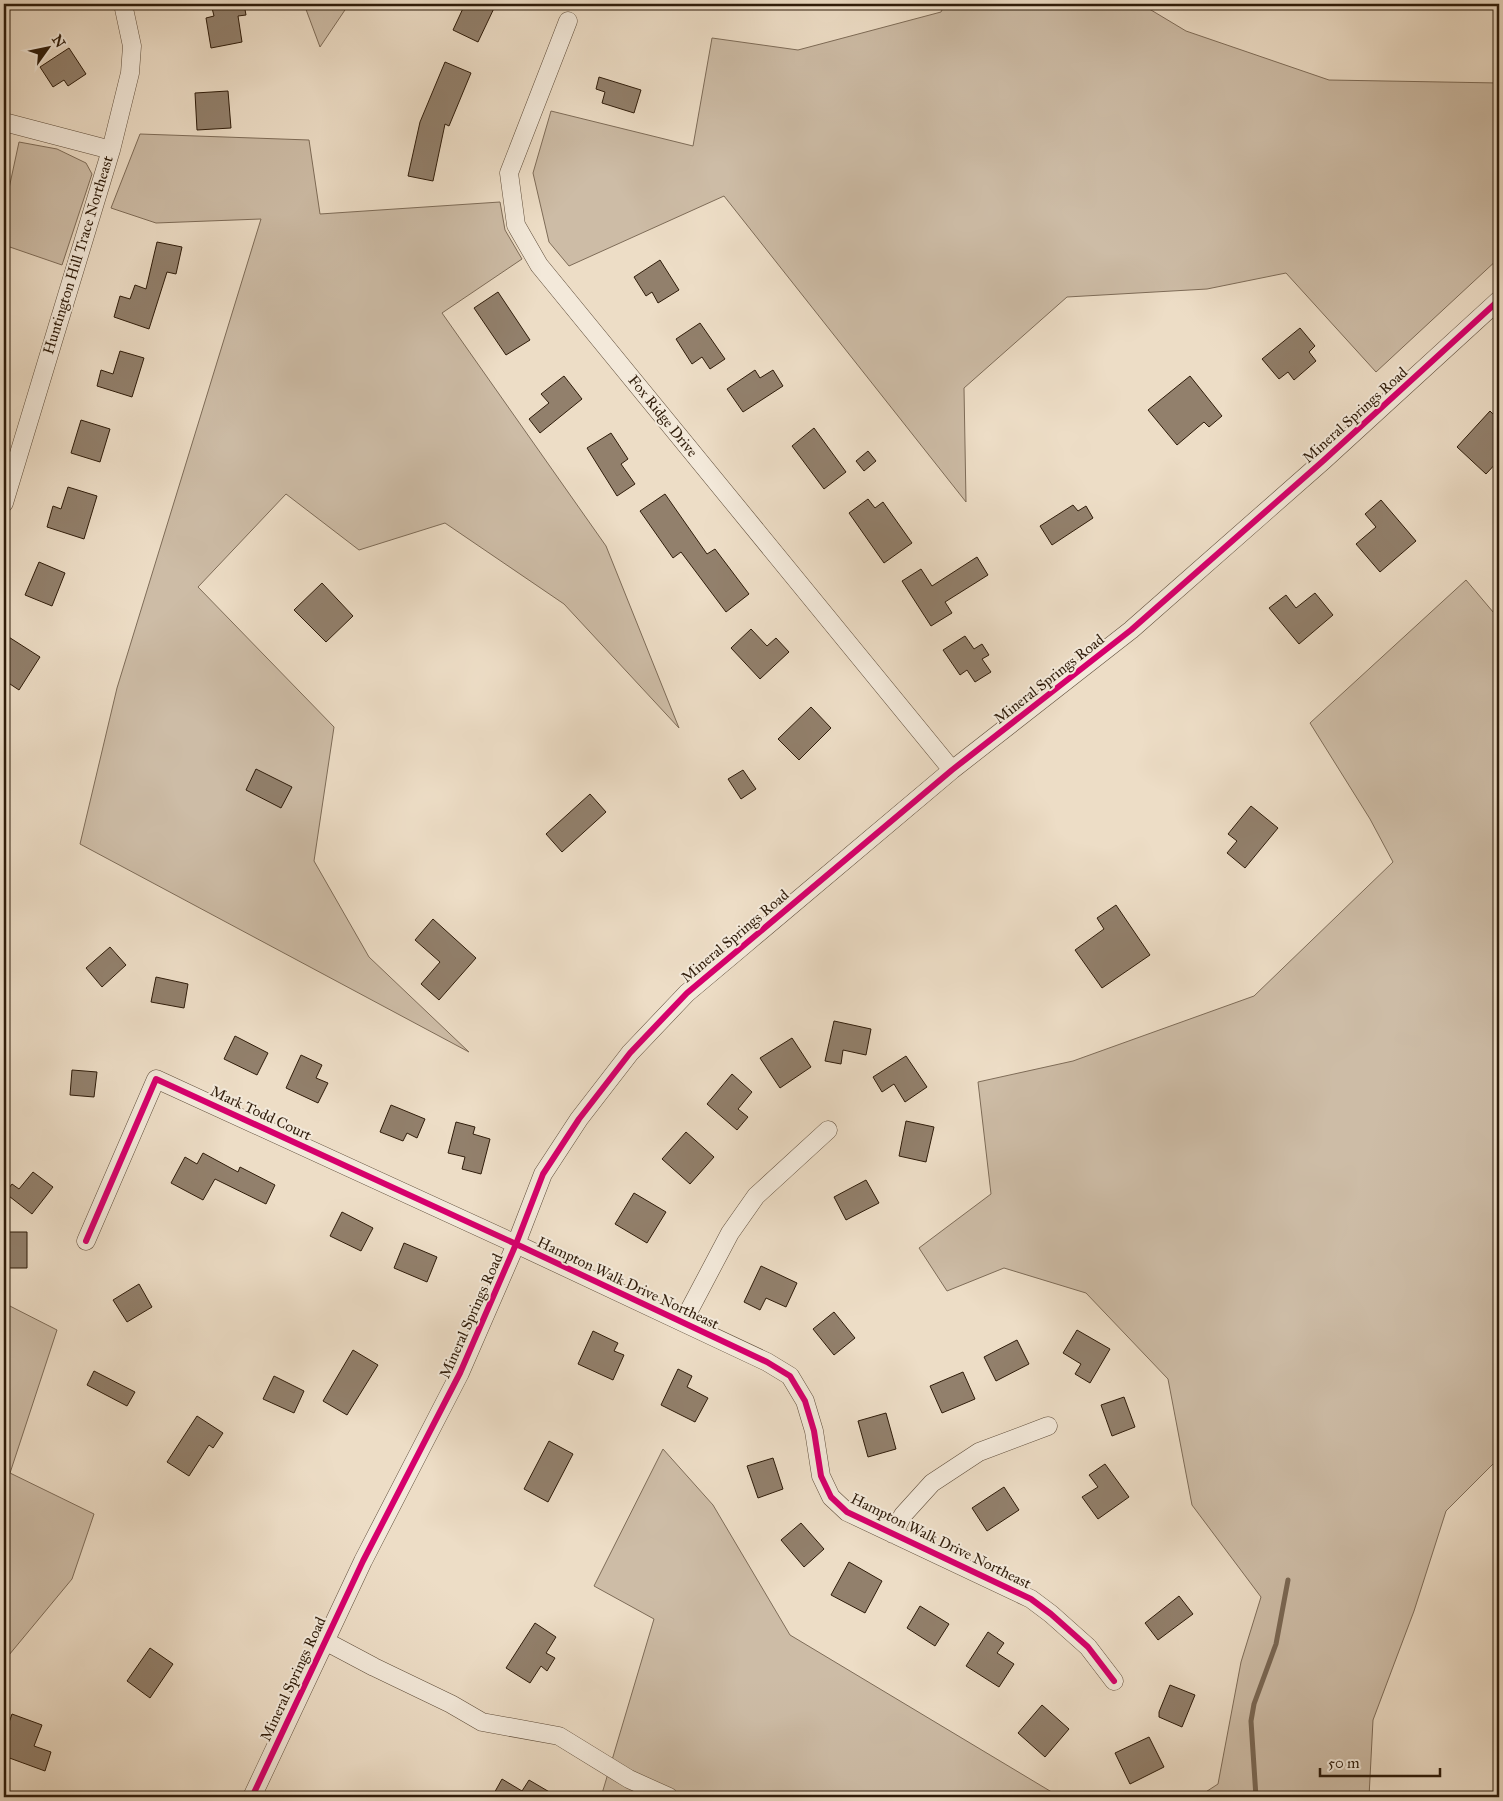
<svg xmlns="http://www.w3.org/2000/svg" width="1503" height="1801" font-family="'IM FELL Great Primer',serif">
  <style>
    .green { fill: #cdbca6; stroke: #7e6c58 }
    .lines { fill: none; stroke-linecap: round; stroke-linejoin: round }
    .stream { stroke: #7a6854; stroke-width: 5 }
    .building { fill: #92806c; stroke: #2f1c0a }
    .minor-casing { stroke: #5e4c39; stroke-width: 19 }
    .minor { stroke: #f3e9da; stroke-width: 18 }
    .cycleway-casing { stroke: #f3e9da; stroke-width: 9 }
    .cycleway { stroke: #d6006c; stroke-width: 6 }
    .labels { text-anchor: middle; stroke-width: 4; stroke-linejoin: round; paint-order: stroke }
    .street-label { font-size: 15px; fill: #2f1c0a; stroke: #f3e9da }
  </style>
  <rect width="100%" height="100%" fill="#edddc6"/>
  <filter id="stains"><feTurbulence type="fractalNoise" baseFrequency=".004" numOctaves="4"/><feColorMatrix values="0 0 0 0 .2 0 0 0 0 .09 0 0 0 0 .02 0 0 0 .5 -.17"/></filter>
  <radialGradient id="worn" r=".72"><stop offset=".6" stop-color="#630" stop-opacity="0"/><stop offset="1" stop-color="#630" stop-opacity=".3"/></radialGradient>
  <path class="green" d="M304,4h45l-29,43z
    M945,4h196l45,27 143,49 170,3v175l-123,114 -90,-99 -79,16 -140,8 -103,91 2,114 -242,-306 -155,70 -20,-24 -16,-69 18,-62 142,35 19,-108 86,12 143,-38z
    M140,134l169,6 11,74 180,-12 5,28 17,29 -80,54 164,233 73,182 -115,-124 -119,-81 -86,27 -73,-56 -88,93 136,140 -20,134 55,96 100,95 -389,-208 37,-156 144,-469 -105,4 -45,-15z
    M19,142l38,7 29,14 6,11 -30,91 -58,-20v-37l1,-1z
    M1466,580l33,39v839l-53,53 -32,100 -41,109 -4,77h-171l20,-13 23,-122 20,-65 -69,-92 -24,-126 -82,-86 -82,-25 -57,23 -28,-43 72,-54 -13,-112 95,-21 181,-65 139,-134 -23,-43 -60,-96z
    M4,1303l53,27 -47,143 84,41 -22,65 -68,82z
    M663,1449l50,56 77,130 270,162h-459l53,-178 -60,-33z"/>
  <g class="lines">
    <path class="stream" d="M1256,1797l-5,-76 3,-17 22,-60 12,-64"/>
  </g>
  <path class="building" d="M211,4h33l2,11 -8,1 4,26 -31,6 -5,-30 8,-2z
    M465,4h31l-18,38 -25,-12z
    M69,48l17,26 -18,12 -4,-6 -11,7 -13,-20z
    M445,62l26,11 -22,53 -4,-2 -12,57 -25,-5 12,-54z
    M599,77l42,13 -7,23 -32,-10 3,-11 -9,-3z
    M228,91l3,37 -34,2 -2,-37z
    M157,242l25,5 -6,27 -9,-2 -18,57 -35,-12 6,-21 10,3 5,-14 11,4z
    M660,260l19,30 -21,13 -6,-11 -6,4 -12,-19z
    M498,292l32,48 -24,15 -32,-47z
    M700,323l25,36 -15,10 -8,-12 -10,7 -16,-25z
    M1300,328l15,18 -6,6 7,9 -22,19 -6,-8 -9,7 -17,-20z
    M120,351l24,7 -12,39 -35,-11 4,-16 12,4z
    M755,370l5,8 13,-8 10,16 -40,26 -16,-23z
    M564,376l18,23 -42,34 -11,-14 20,-16 -8,-9z
    M1190,376l32,40 -13,11 -5,-5 -27,23 -29,-35z
    M1490,411l9,9v40l-13,14 -29,-27z
    M81,420l29,9 -10,33 -29,-9z
    M814,428l32,44 -22,17 -32,-43z
    M611,433l17,26 -7,5 14,20 -18,12 -30,-48z
    M868,451l8,10 -12,10 -8,-10z
    M68,487l29,9 -13,43 -37,-12 6,-21 8,3z
    M665,494l42,60 8,-5 34,45 -23,18 -45,-60 -8,6 -33,-47z
    M868,499l7,9 8,-6 29,41 -28,20 -35,-50z
    M1381,500l35,41 -36,31 -24,-28 20,-17 -11,-13z
    M1073,505l5,6 8,-5 7,12 -41,27 -12,-19z
    M977,557l11,18 -43,27 7,11 -21,13 -29,-45 19,-12 11,17z
    M39,562l26,11 -13,33 -27,-11z
    M322,583l31,33 -27,26 -32,-32z
    M1315,593l18,22 -34,29 -30,-36 17,-13 10,13z
    M751,629l16,17 9,-8 13,14 -29,27 -29,-31z
    M4,634l36,23 -21,33 -15,-10z
    M965,636l9,13 8,-5 7,11 -7,4 9,13 -16,10 -8,-12 -7,5 -17,-25z
    M811,707l20,21 -32,32 -21,-21z
    M256,769l36,18 -11,21 -35,-18z
    M743,770l13,19 -15,10 -13,-20z
    M590,794l16,18 -44,40 -16,-18z
    M1251,806l27,22 -33,40 -18,-15 10,-12 -9,-7z
    M1116,905l34,50 -48,33 -27,-38 29,-21 -7,-11z
    M433,919l43,39 -37,42 -18,-16 19,-22 -25,-22z
    M110,947l16,18 -24,22 -16,-19z
    M156,977l32,7 -4,24 -33,-6z
    M834,1021l37,8 -5,26 -23,-5 -2,14 -16,-3z
    M235,1036l33,17 -11,22 -33,-16z
    M792,1038l19,29 -31,21 -20,-30z
    M301,1055l21,10 -6,13 12,5 -10,20 -32,-15z
    M906,1056l21,31 -22,15 -11,-18 -12,8 -9,-15z
    M72,1070l25,2 -3,25 -24,-2z
    M732,1074l20,18 -14,17 10,8 -11,13 -30,-26z
    M391,1105l34,14 -8,19 -10,-5 -4,8 -23,-9z
    M906,1121l28,6 -8,35 -27,-6z
    M456,1122l19,5 -2,7 17,5 -9,35 -19,-5 3,-12 -17,-4z
    M686,1132l28,25 -24,27 -28,-25z
    M203,1153l35,19 2,-5 35,18 -9,19 -51,-25 -12,21 -32,-17 14,-26 12,7z
    M33,1172l20,15 -21,27 -27,-21 7,-9 7,5z
    M866,1180l13,23 -33,17 -12,-23z
    M634,1193l32,19 -19,31 -32,-19z
    M342,1212l31,16 -12,23 -31,-15z
    M4,1232h23v36h-23z
    M404,1243l33,14 -10,25 -33,-14z
    M761,1266l36,17 -11,24 -20,-9 -6,12 -16,-8z
    M139,1284l13,23 -25,15 -14,-22z
    M834,1312l21,26 -21,17 -21,-26z
    M1077,1330l33,19 -20,34 -15,-9 6,-10 -18,-11z
    M593,1331l25,12 -4,8 10,4 -11,25 -35,-16z
    M1017,1340l12,24 -33,17 -12,-24z
    M353,1350l25,15 -31,50 -24,-14z
    M678,1369l14,7 -5,11 21,11 -13,24 -34,-17z
    M94,1371l41,21 -8,14 -40,-21z
    M963,1372l12,27 -33,14 -12,-27z
    M274,1376l30,15 -10,22 -31,-14z
    M1124,1397l11,30 -23,9 -11,-31z
    M886,1413l10,36 -28,8 -10,-36z
    M197,1416l26,17 -10,15 -4,-3 -20,31 -22,-14z
    M549,1441l24,13 -25,48 -24,-13z
    M773,1458l10,31 -25,9 -11,-32z
    M1105,1464l24,33 -31,22 -16,-22 16,-10 -9,-12z
    M1004,1487l15,23 -32,21 -15,-23z
    M801,1523l23,26 -20,18 -23,-27z
    M849,1562l33,19 -17,32 -34,-18z
    M1179,1596l14,18 -35,26 -13,-17z
    M920,1606l29,18 -14,22 -28,-18z
    M535,1623l21,14 -10,16 9,5 -8,13 -6,-5 -11,17 -24,-15z
    M988,1632l16,11 -7,10 17,11 -15,23 -33,-21z
    M150,1648l23,16 -23,34 -23,-17z
    M1170,1685l25,10 -13,32 -23,-10v-5z
    M1042,1705l27,24 -24,28 -27,-24z
    M12,1714l30,11 -8,21 17,6 -6,19 -41,-15v-19z
    M1149,1737l15,30 -34,17 -15,-31z
    M502,1779l20,12 7,-11 29,17h-66z"/>
  <g class="lines">
    <defs>
      <path id="minor" d="M568,21l-59,152 7,52 23,40 413,505
        M4,122l107,28
        M4,503l107,-353 19,-77 2,-27 -9,-42
        M86,1241l70,-162 360,165 251,118 23,14 15,25 9,30 7,45 10,21 16,15 184,87 20,15 37,33 26,34
        M683,1322l47,-89 26,-37 72,-66
        M893,1534l10,-19 29,-32 47,-31 69,-26
        M325,1641l49,26 77,37 31,18 77,14 70,43 40,18
        M252,1797l111,-236 97,-188 56,-129 27,-70 36,-55 51,-66 57,-60 56,-47 209,-176 179,-140 192,-169 176,-161"/>
    </defs>
    <use href="#minor" class="minor-casing"/>
    <use href="#minor" class="minor"/>
    <defs>
      <path id="cycleway" d="M86,1241l70,-162 360,165 251,118 23,14 15,25 9,30 7,45 10,21 16,15 184,87 20,15 37,33 26,34
        M252,1797l111,-236 97,-188 56,-129 27,-70 36,-55 51,-66 57,-60 56,-47 209,-176 179,-140 192,-169 176,-161"/>
    </defs>
    <use href="#cycleway" class="cycleway-casing"/>
    <use href="#cycleway" class="cycleway"/>
  </g>
  <g class="labels">
    <g class="street-label">
      <text transform="translate(78 255) rotate(-73)" y="5">Huntington Hill Trace Northeast</text>
      <text transform="translate(1355 415) rotate(-42)" y="5">Mineral Springs Road</text>
      <text transform="translate(663 416) rotate(51)" y="5">Fox Ridge Drive</text>
      <text transform="translate(1049 679) rotate(-38)" y="5">Mineral Springs Road</text>
      <text transform="translate(735 936) rotate(-40)" y="5">Mineral Springs Road</text>
      <text transform="translate(261 1113) rotate(25)" y="5">Mark Todd Court</text>
      <text transform="translate(628 1283) rotate(25)" y="5">Hampton Walk Drive Northeast</text>
      <text transform="translate(471 1316) rotate(-66)" y="5">Mineral Springs Road</text>
      <text transform="translate(941 1541) rotate(26)" y="5">Hampton Walk Drive Northeast</text>
      <text transform="translate(293 1679) rotate(-65)" y="5">Mineral Springs Road</text>
    </g>
  </g>
  <rect width="1503" height="1801" fill="none" stroke="#edddc6" stroke-width="20"/>
  <rect x="5" y="5" width="1493" height="1791" fill="none" stroke="#2f1c0a" stroke-width="2.5"/>
  <rect x="10" y="10" width="1483" height="1781" fill="none" stroke="#2f1c0a"/>
  <g transform="translate(48 48) rotate(57)" stroke="#f3e9da" stroke-width="4" paint-order="stroke">
  <path d="M0-4L9 19L0 12L-9 19Z" fill="#2f1c0a"/>
  <text y="-8" font-size="14" font-weight="bold" text-anchor="middle" fill="#2f1c0a">N</text>
  </g>
  <path d="M1320 1768v8h120v-8" fill="none" stroke="#2f1c0a" stroke-width="2.5"/>
  <text x="1328" y="1768" font-size="15" fill="#2f1c0a" stroke="#f3e9da" stroke-width="4" paint-order="stroke">50 m</text>
  <rect width="100%" height="100%" filter="url(#stains)"/>
  <rect width="100%" height="100%" fill="url(#worn)"/>
</svg>
